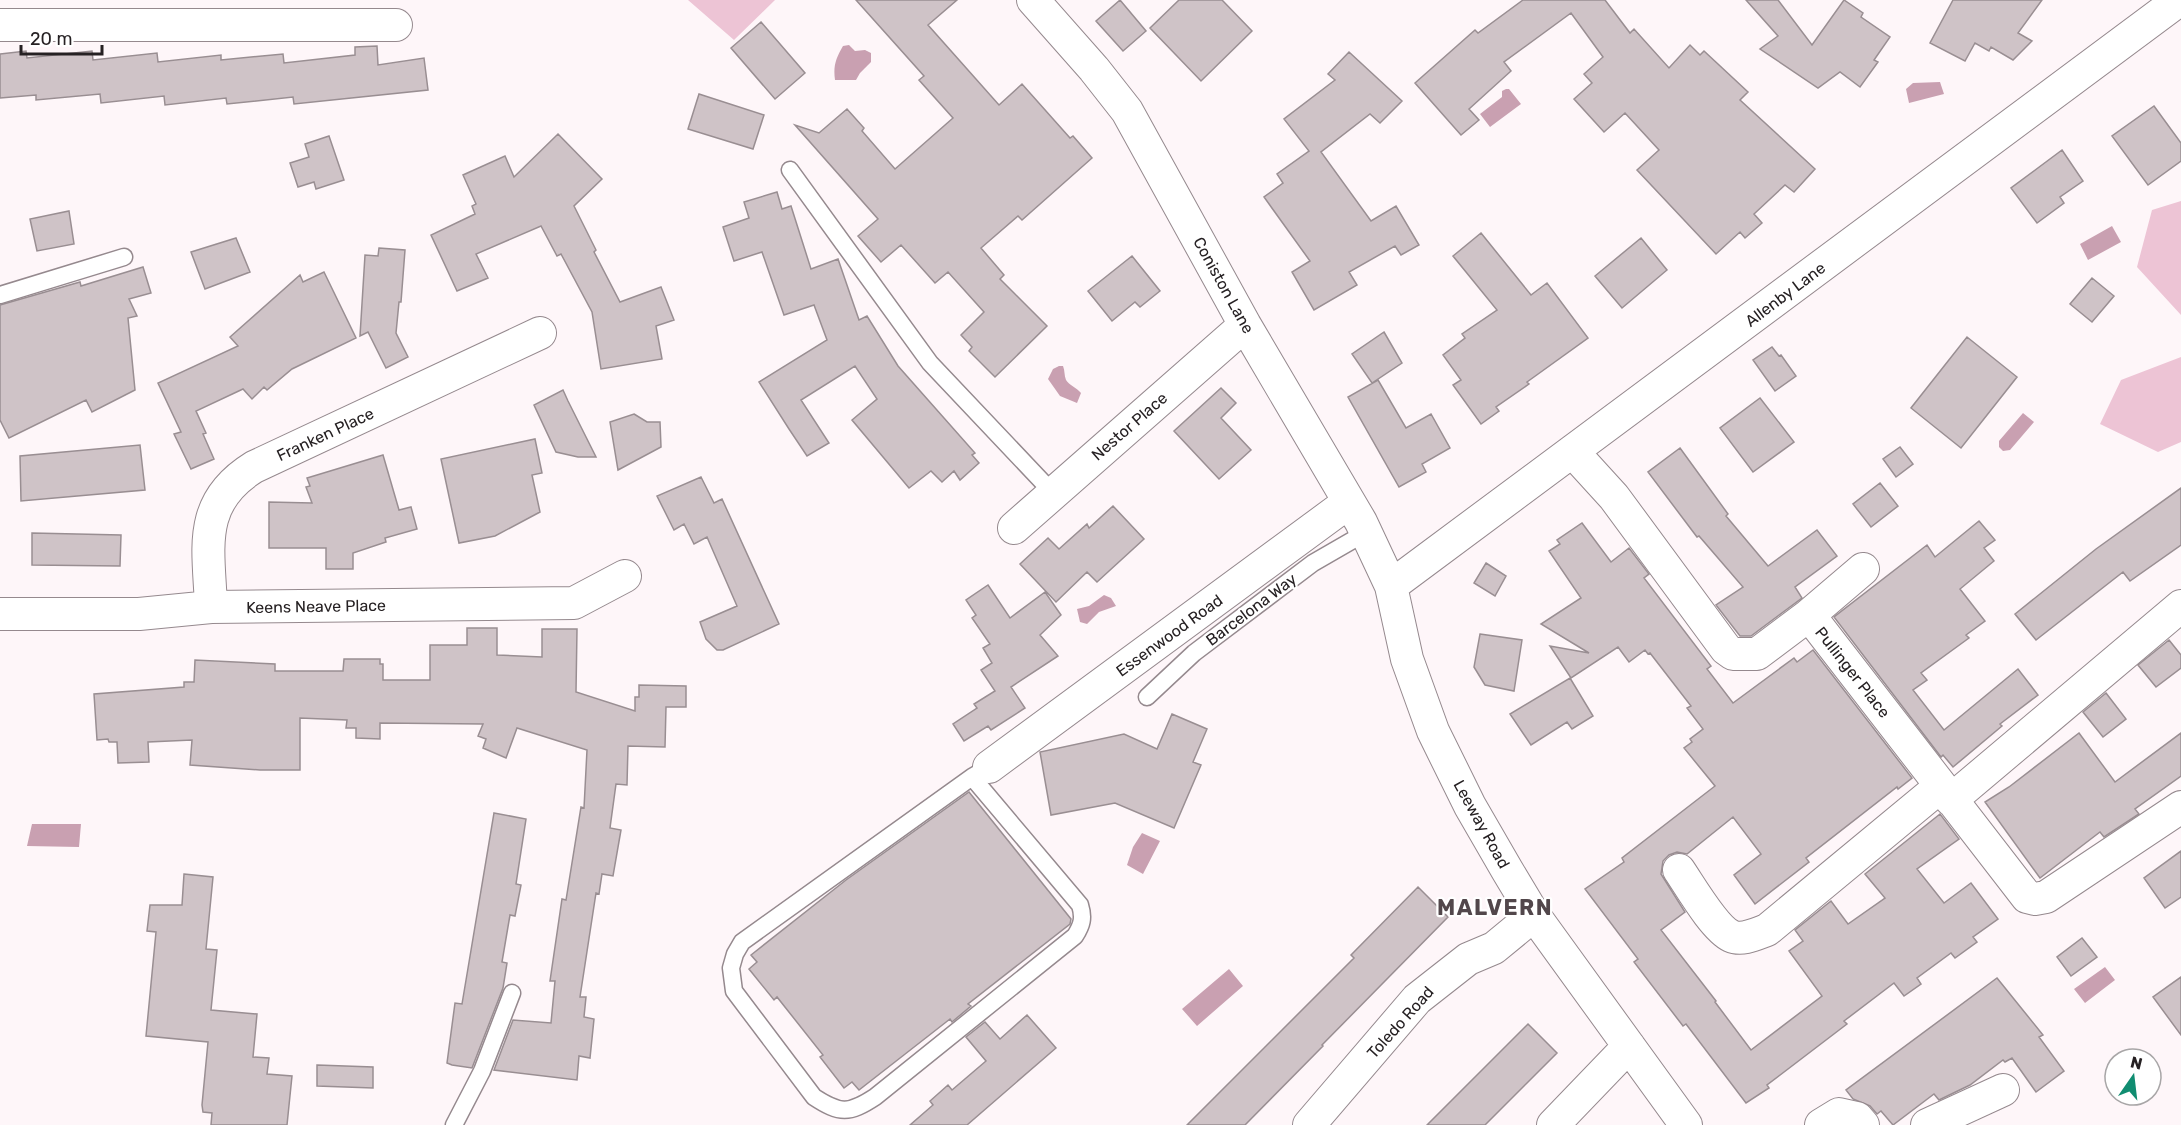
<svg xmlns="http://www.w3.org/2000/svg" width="2181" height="1125" font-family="Rubik,sans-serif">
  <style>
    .green { fill: #edc4d5 }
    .water { fill: #c9a0b1 }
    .building { fill: #cfc3c7; stroke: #998e92; stroke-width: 1.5 }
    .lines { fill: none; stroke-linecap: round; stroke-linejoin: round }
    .lane-casing { stroke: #95898e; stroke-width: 19 }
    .street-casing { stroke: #95898e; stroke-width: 34 }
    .lane { stroke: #fff; stroke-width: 16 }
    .street { stroke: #fff; stroke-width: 32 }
    .labels { text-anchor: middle; stroke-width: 4.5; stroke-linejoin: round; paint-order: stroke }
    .street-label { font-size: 16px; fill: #262123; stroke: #fff }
    .district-label { font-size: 22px; font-weight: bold; letter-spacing: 1.5px; fill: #52474b; stroke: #fff }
  </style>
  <rect width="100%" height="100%" fill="#fef6f9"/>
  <path class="green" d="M688,0h87l-41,40z
    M2181,201v114l-44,-48 15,-57z
    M2181,357v85l-23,10 -58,-28 21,-44z"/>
  <path class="water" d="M849,45l6,6 10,-1 6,3v9l-11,11 -4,7h-21c-2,-14 1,-22 8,-34z
    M1940,82l4,12 -35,9 -3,-14 7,-6z
    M1506,89h3l12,15 -31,23 -10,-13 22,-17v-6z
    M2112,226l9,16 -33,18 -8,-16z
    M1059,366h4c2,5 1,9 3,14 3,5 11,8 15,13l-4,10 -17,-7 -12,-17 5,-10z
    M2023,413l11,9 -24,28 -7,1 -4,-4v-6z
    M1104,595l7,3 5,8 -17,6 -12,12 -7,-2 -3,-13 12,-3z
    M32,824h49l-2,23 -52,-1z
    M1142,833l18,8 -17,33 -16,-9 6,-18z
    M2105,967l10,13 -30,23 -11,-14z
    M1229,969l14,17 -46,40 -15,-17z"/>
  <path class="building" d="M856,0h101l-29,25 71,80 23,-21 48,54 3,-2 19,22 -70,62 -4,-4 -37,32 23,27 -4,4 47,47 -52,51 -26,-26 3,-4 -11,-12 23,-23 -36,-40 -13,11 -34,-38 -20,17 -23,-26 20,-17 -83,-94 24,8 28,-24 17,19 -2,3 33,38 58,-51 -34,-38 5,-4z
    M1120,0l26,31 -23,20 -27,-30z
    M1179,0h43l30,31 -51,50 -51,-53z
    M1523,0h82l25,33 4,-4 35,39 21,-23 10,10 4,-4 44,41 -8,8 75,69 -21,23 -9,-7 -31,29 8,9 -17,15 -5,-6 -24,22 -79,-84 22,-20 -34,-37 -21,19 -30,-33 18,-16 -8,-9 19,-17 -32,-44 -67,49 7,9 -42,38 10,11 -18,15 -46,-52 60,-53 3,3z
    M1746,0h32l34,45 32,-45 19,13 -2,4 29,20 -16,23 4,2 -18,25 -20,-15 -22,16 -58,-39 18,-13z
    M1953,0h89l-24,33 14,8 -19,19 -22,-13 -2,4 -14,-8 -10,18 -35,-18z
    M761,22l44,51 -30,26 -44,-51z
    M377,46l1,19 46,-7 4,32 -134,14 -1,-7 -66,7 -1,-6 -61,7 -1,-9 -63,7 -1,-9 -64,6v-5l-36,3v-44l26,-3 1,7 65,-7 1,9 64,-7 1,9 63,-7v5l62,-6 1,9 71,-8v-8z
    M1349,52l53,49 -22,22 -10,-9 -49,38 50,69 25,-15 23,39 -18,10 -6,-9 -46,26 8,13 -43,25 -22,-38 18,-11 -46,-64 19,-14 -6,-9 32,-23 -25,-32 51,-39 -7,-6z
    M699,94l65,21 -11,34 -65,-20z
    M2154,106l27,37v18l-33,24 -36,-49z
    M558,134l44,45 -28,27 22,44 -2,2 26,50 41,-15 13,33 -18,6 6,33 -61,10 -9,-57 -31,-58 -4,2 -16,-30 -65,28 12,24 -31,13 -26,-56 44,-21 -3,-8 4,-2 -13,-29 42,-19 9,21z
    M329,136l15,44 -28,9 -2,-7 -16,5 -8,-24 19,-6 -4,-13z
    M2062,150l21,31 -23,16 4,6 -27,20 -26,-35z
    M777,192l5,17 9,-3 20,63 27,-10 21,61 8,-4 31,50 77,87 -3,2 7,8 -19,17 -6,-9 -12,11 -11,-11 -22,17 -57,-68 25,-21 -22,-33 -54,34 28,43 -22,13 -18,-27 -30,-47 68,-42 -13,-35 -30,10 -22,-63 -28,9 -11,-34 26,-9 -5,-16z
    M69,211l5,33 -37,7 -7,-32z
    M1481,233l50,62 16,-12 41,55 -61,44 2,2 -33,23 3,4 -18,13 -28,-39 8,-5 -18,-25 22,-17 -3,-4 35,-24 -44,-54z
    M236,238l14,34 -45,17 -14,-37z
    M1641,238l26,32 -45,38 -27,-32z
    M379,248l26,2 -4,52h-2l-3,31 12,24 -22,11 -18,-36 -8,4 5,-81 13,1z
    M1132,256l28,35 -20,16 -5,-5 -23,19 -24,-30z
    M143,267l8,26 -22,6 8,17 -9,2 7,72 -43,22 -6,-12 -77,38 -9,-18v-115l80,-23 1,4z
    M324,272l32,66 -64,31 -25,21 -3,-3 -12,12 -9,-10 -47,22 10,22 -3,1 11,25 -23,10 -17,-35 7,-2 -23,-49 80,-37 -8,-9 70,-62 3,7z
    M2092,278l22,18 -22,26 -22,-18z
    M1384,332l18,31 -30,20 -20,-29z
    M1967,337l50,40 -56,71 -50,-40z
    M1772,347l7,9 2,-1 15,21 -21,15 -22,-31z
    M1378,380l28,48 25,-14 19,34 -28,16 4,8 -27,15 -51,-90z
    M1221,388l15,15 -15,15 30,32 -32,29 -45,-48z
    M563,390l5,11 28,56h-18l-22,-5 -22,-47z
    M1760,398l34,44 -41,30 -33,-44z
    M634,414l13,8h13l1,25 -43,23 -8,-48z
    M535,439l7,34 -10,2 8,37 -45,24 -36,7 -18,-84z
    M140,445l5,45 -124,11 -1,-45z
    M1900,447l13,17 -17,13 -13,-18z
    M1680,448l48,66 -2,2 42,50 49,-36 20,26 -42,31 7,11 -51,38h-11l-24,-31 27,-18 -44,-51 -2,1 -49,-65z
    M383,455l16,55 12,-3 6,22 -32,9 1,4 -33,11v16h-27v-21h-57v-46l43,1 -6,-16 4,-1 -3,-8z
    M701,477l13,26 8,-4 57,125 -56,26h-6l-11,-11 -6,-17 37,-16 -30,-69 -13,7 -10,-20 -10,6 -17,-34z
    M1880,483l18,23 -27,21 -18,-23z
    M2181,488v57l-51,36 -7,-9 -87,68 -21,-26 81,-65z
    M1113,506l31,33 -47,43 -10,-10 -31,30 -36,-38 28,-26 11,11 28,-25 2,4z
    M1979,521l16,19 -11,8 10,13 -34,28 25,32 -19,14 3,3 -48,35 6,7 -14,10 31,40 74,-61 20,26 -38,29 2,2 -49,41 -10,-12 -2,2 -107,-140 93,-72 8,12z
    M1582,523l29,39 18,-14 20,26 -5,4 67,88 -4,3 26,34 61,-45 3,4 16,-12 99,128 -14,11 -1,-2 -91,71 3,4 -54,42 -21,-29 27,-21 -28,-37 -46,37 -10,-2 -8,3 -6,6 -2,13 24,38 -24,18 55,71 -1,1 36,48 71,-54 -33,-45 14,-10 -8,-11 36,-29 17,23 37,-26 -20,-24 75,-60 19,25 -42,30 27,34 27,-20 27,36 -25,18 4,5 -22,16 -4,-5 -34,25 4,6 -17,12 -10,-13 -50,38 3,3 -80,61 2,3 -23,15 -60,-79 -3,2 -49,-64 4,-3 -53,-70 39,-27 -2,-4 93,-72 -31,-38 8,-6 -2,-3 13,-10 -16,-21 4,-2 -41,-53 -2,1 -3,-4 -16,12 -11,-15 -47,31 -21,-32 39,7 -48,-29 40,-26 -32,-47 11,-7 -3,-4z
    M32,533l89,2 -1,31 -88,-1z
    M1486,563l20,13 -11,20 -21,-13z
    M988,585l22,33 35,-26 16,23 -21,20 18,21 -47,31 14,21 -34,22 -3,-4 -24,15 -11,-17 24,-16 -3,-4 21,-13 -14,-21 11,-7 -9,-15 7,-4 -18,-26 4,-3 -10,-15z
    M467,628h30v27l45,2v-28h35l-1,63 59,19v-14h4v-12l47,1v21h-20l-1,40 -37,-1 -1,39 -11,-1 -6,44 11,2 -8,46 -11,-2 -3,20 -3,-1 -16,104h6l-2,20 10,2 -4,39 -11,-2 -2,24 -83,-10 19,-50 38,3 4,-42h-5l12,-82 4,1 15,-93 3,1 3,-58 -70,-22 -11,30 -23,-10 3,-9 -8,-3 5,-12 -103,-1v16l-24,-1v-10h-10l1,-8 -47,-2v52h-40l-70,-5 2,-25 -44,2 1,20 -31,1 -1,-21h-8l-1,-3 -11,1 -3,-46 90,-7v-5h10l1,-22 80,4v7h68l1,-12h36v5h3v16h47v-35h37z
    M1480,634l42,6 -8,51 -29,-6 -11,-18z
    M2169,640l12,15v13l-25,19 -18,-22z
    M1570,678l23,38 -21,13 -5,-7 -36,23 -21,-31z
    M2106,693l20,26 -23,18 -20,-25z
    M1172,714l35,15 -14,33 8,3 -27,63 -59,-25 -64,12 -11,-63 84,-18 33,15z
    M2079,733l36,49 66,-49v43l-46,33 4,5 -35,23 -4,-5 -60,46 -55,-76 24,-15z
    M969,792l102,127 -1,5 -102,80 3,2 -19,16 -2,-3 -91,71 -7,-8 -8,6 -24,-31 3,-2 -46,-58 -3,3 -25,-31 8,-7 -6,-7 95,-75z
    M494,813l32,6 -10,65 5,1 -6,31 -5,-1 -8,47 5,1 -4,25 -31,80 -20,-3 -5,-2 8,-60 7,1z
    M2181,851v46l-16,11 -21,-30z
    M184,874l29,3 -7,72 11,1 -6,60 46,4 -4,43 16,1 -2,16 25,2 -5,49h-76l1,-12 -9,-1 -1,-7 6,-63 -62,-6 10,-104 -9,-1 3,-26h32z
    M1418,887l30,30 -126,128 1,1 -78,79h-58l167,-167 -3,-3z
    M2082,938l15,19 -26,19 -14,-19z
    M2181,977v58l-28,-38z
    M1997,978l46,57 -4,2 25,34 -28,21 -24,-34 -7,4 -2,-2 -33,25 -31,15 -5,-6 -41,31 -12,-14 -4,3 -7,-8 -17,-7 -7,-9z
    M1027,1015l29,33 -89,77h-57l23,-20 -3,-4 18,-16 4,5 34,-29 -20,-24 19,-15 15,17z
    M1528,1024l29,29 -72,72h-58z
    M317,1065l56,2v21l-56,-2z"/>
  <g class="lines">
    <defs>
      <path id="lane" d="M790,170l140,193 123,130
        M0,295l124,-38
        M1147,697l47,-44 119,-90 52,-30
        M972,777l108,128c4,13 2,20 -5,31l-200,161c-26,17 -35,17 -61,0l-80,-106 -3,-23 4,-14 7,-12 230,-165 17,-10
        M454,1125l28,-54 30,-78"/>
      <path id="street" d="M1033,0l61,69 33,42 118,214 116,197 30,64 16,73 26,72 37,75 37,64 27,45 152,210
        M0,25h396
        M1573,452l41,45 112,152 7,5h24l52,-39 218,282 8,2 11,-2 135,-90
        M1014,528l231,-203
        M1391,586l788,-586
        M211,607c-2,-58 -15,-104 43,-140l286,-134
        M0,614h139l72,-7 363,-4 51,-27
        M1809,615l54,-46
        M989,767l360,-265
        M1951,800l230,-194
        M1679,870c11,16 35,58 52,66 11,5 25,-2 36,-6l174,-144
        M1309,1125l108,-126 51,-40 26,-11 40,-33
        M1553,1125l76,-79
        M1821,1125l18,-11 18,4 6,7
        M1927,1125l76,-35"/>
    </defs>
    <use href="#lane" class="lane-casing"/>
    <use href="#street" class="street-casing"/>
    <use href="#lane" class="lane"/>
    <use href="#street" class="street"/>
  </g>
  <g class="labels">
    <g class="street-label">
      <text transform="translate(1224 285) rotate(61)" y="6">Coniston Lane</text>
      <text transform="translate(1785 294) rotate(-37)" y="6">Allenby Lane</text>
      <text transform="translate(1129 426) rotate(-41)" y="6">Nestor Place</text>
      <text transform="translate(325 434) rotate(-25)" y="6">Franken Place</text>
      <text transform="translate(316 606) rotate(-1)" y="6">Keens Neave Place</text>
      <text transform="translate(1251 609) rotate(-37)" y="6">Barcelona Way</text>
      <text transform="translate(1169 635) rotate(-36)" y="6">Essenwood Road</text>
      <text transform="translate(1853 672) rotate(52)" y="6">Pullinger Place</text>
      <text transform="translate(1482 824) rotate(61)" y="6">Leeway Road</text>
      <text transform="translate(1400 1022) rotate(-48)" y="6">Toledo Road</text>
    </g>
    <g class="district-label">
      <text x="1495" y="915">MALVERN</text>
    </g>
  </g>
  <g transform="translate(2133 1077) rotate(14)"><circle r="28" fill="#ffffff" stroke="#a8a6a7" stroke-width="1.5"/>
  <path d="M0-4.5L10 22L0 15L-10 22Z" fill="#108d71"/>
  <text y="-9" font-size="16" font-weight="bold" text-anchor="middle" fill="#262123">N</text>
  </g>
  <path d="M21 45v9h81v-9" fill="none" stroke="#262123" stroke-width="3"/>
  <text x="30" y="45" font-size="18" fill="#262123" stroke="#ffffff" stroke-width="4.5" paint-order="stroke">20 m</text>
</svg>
